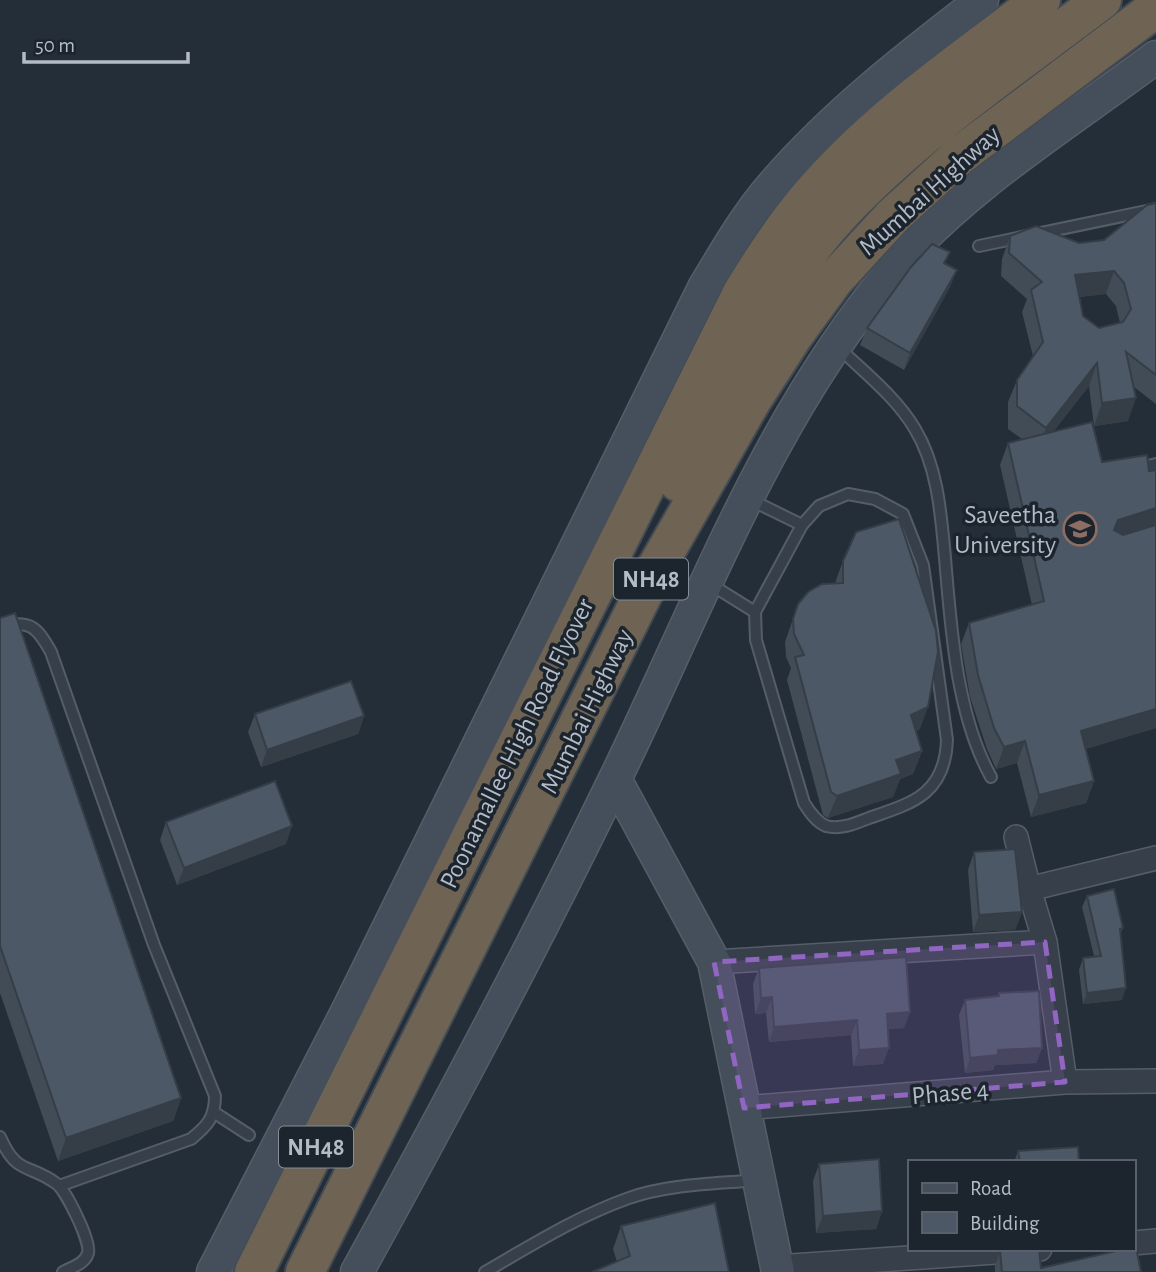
<svg xmlns="http://www.w3.org/2000/svg" width="1156" height="1272" font-family="'Alegreya Sans',sans-serif">
  <style>
    .lines { fill: none; stroke-linecap: round; stroke-linejoin: round }
    .lane-casing { stroke: #555e67; stroke-width: 14 }
    .street-casing { stroke: #555e67; stroke-width: 26 }
    .secondary-casing { stroke: #555e67; stroke-width: 35 }
    .highway-casing { stroke: #424b54; stroke-width: 42 }
    .lane { stroke: #37404a; stroke-width: 10 }
    .street { stroke: #37404a; stroke-width: 23 }
    .secondary { stroke: #454f5c; stroke-width: 32 }
    .highway { stroke: #6f6354; stroke-width: 38 }
    .wall { fill: #414c57; fill-rule: evenodd }
    .shaded-wall { fill: #353e47 }
    .building { fill: #4c5865; stroke: #353e47; stroke-width: 2; fill-rule: evenodd }
    .marked { fill: #9165c2; fill-opacity: 0.2; stroke: #9165c2; stroke-width: 5; stroke-dasharray: 14 9; stroke-linejoin: round }
    .labels { text-anchor: middle; stroke-width: 7; stroke-linejoin: round; paint-order: stroke }
    .shield { fill: #1c252e; stroke: #858e98; stroke-width: 2 }
    .shield-label { font-size: 24px; font-weight: bold; fill: #b2bbc6 }
    .street-label { font-size: 26px; fill: #b2bbc6; stroke: #1c252e }
    .poi-label { font-size: 26px; fill: #b2bbc6; stroke: #1c252e; text-anchor: end }
  </style>
  <rect width="100%" height="100%" fill="#232e39"/>
  <g class="lines">
    <defs>
      <path id="lane" d="M979,246l177,-37
        M838,347c26,25 58,50 77,82 23,38 26,86 30,129 6,70 11,156 46,219
        M1135,469l21,-5
        M848,494l27,5 28,15 20,51 24,175c-2,54 -34,63 -78,78 -13,5 -28,12 -43,8 -10,-4 -17,-15 -22,-23l-48,-163 -1,-28 47,-87 17,-19z
        M751,500l51,25
        M710,584l45,28
        M0,627c30,-8 37,0 51,25l103,293 61,151c0,22 -8,30 -24,43l-132,47
        M215,1113l34,22
        M0,1137c17,39 29,26 57,47 9,7 34,57 31,69 -3,11 -16,14 -25,19
        M485,1272c47,-27 93,-56 144,-74 40,-14 86,-14 128,-18"/>
      <path id="street" d="M1016,837l13,52
        M1045,942l20,140
        M714,962l331,-20 -16,-53 127,-31
        M744,1108l321,-26 91,-1
        M1133,1243l23,-2
        M777,1267l263,-18"/>
      <path id="secondary" d="M615,779l99,183 64,310
        M213,1272l134,-260 357,-724c21,-35 42,-72 69,-103 61,-71 135,-128 209,-185
        M357,1272c90,-163 177,-326 258,-493 84,-172 152,-360 276,-507 72,-85 177,-149 265,-215"/>
      <path id="highway" d="M678,482c44,-92 95,-197 165,-271 77,-81 171,-144 259,-211
        M254,1272l488,-979c20,-33 41,-66 67,-96 66,-78 152,-136 232,-197
        M305,1272l350,-702 97,-170 42,-65 40,-55 59,-64 66,-60 197,-148"/>
    </defs>
    <use href="#lane" class="lane-casing"/>
    <use href="#street" class="street-casing"/>
    <use href="#secondary" class="secondary-casing"/>
    <use href="#highway" class="highway-casing"/>
    <use href="#lane" class="lane"/>
    <use href="#street" class="street"/>
    <use href="#secondary" class="secondary"/>
    <use href="#highway" class="highway"/>
  </g>
  <path class="wall" d="M1156,203v201l-22,-17 -6,34 -34,5 -5,-40 -36,46 49,30 47,9 7,-1v258l-71,21 9,32 -8,22 -55,14 -14,-54 -21,6 -9,-20 -17,-52 -9,-53 8,-21 63,-18 -32,-140 8,-22 14,-4 -14,-10v-27l9,-22 16,-24 -11,-44 5,-13 -26,-23 1,-17 8,-23 69,7 25,-3zM1106,294l10,12 4,17 -21,5 -16,-12 -4,-19z
    M946,263l4,24 -46,83 -44,-25 7,-17z
    M843,561l77,168 -4,2 6,20 -9,23 -13,5 -7,18 -65,21 -5,-3 -36,-135 4,-12 -5,-11 -1,-15 13,-38 37,-21z
    M0,618l181,480 -8,23 -115,40 -58,-168z
    M255,714l109,2 -6,18 -97,33 -13,-35z
    M166,822l120,22 -109,41 -17,-45z
    M974,852l48,60 -7,18 -42,2 -5,-62z
    M1087,896l36,32 -3,6 2,66 -39,4 -4,-34 4,-12 11,-2 -12,-49z
    M759,968l151,44 -6,16 -16,1 -5,35 -30,2 -2,-31 -82,7 -3,-29 -11,1 -2,-30z
    M999,993l43,55 -6,15 -41,2 -2,5 -28,3 -6,-58 6,-15 33,-3z
    M1018,1151l61,11h-65z
    M819,1164l63,47 -6,18 -60,4 -3,-52z
    M621,1226l108,46 -112,-10 -4,-13z
    M1000,1251l41,17 100,4h-146v-6z"/>
  <path class="shaded-wall" d="M957,270l-7,17 -46,83 6,-17z
    M1114,271l-8,23 -39,4 8,-23z
    M1097,363l-8,23 -51,65 8,-23z
    M1136,398l-8,23 -34,5 8,-23z
    M1156,508v16l-2,4 -44,14 8,-22z
    M928,707l-8,22 -18,8 9,-22z
    M1156,709v19l-83,25 8,-22z
    M364,716l-6,18 -97,33 6,-17z
    M1025,741l-8,22 -21,6 8,-22z
    M922,751l-9,23 -13,5 -7,18 -65,21 9,-22 59,-36z
    M1094,781l-8,22 -55,14 8,-22z
    M292,826l-6,18 -109,41 7,-17z
    M1022,912l-7,18 -42,2 6,-17z
    M1126,988l-4,12 -39,4 4,-11z
    M772,997l-6,16 -11,1 6,-16z
    M910,1012l-6,16 -23,2 6,-16z
    M857,1020l-6,15 -82,7 5,-15z
    M889,1048l-6,16 -30,2 6,-16z
    M1042,1048l-6,15 -41,2 -2,5 -28,3 5,-15 28,-8z
    M181,1098l-8,23 -115,40 8,-23z
    M882,1211l-6,18 -60,4 7,-17z"/>
  <path class="building" d="M1156,203v172l-30,-23 10,46 -34,5 -5,-40 -51,65 -29,-22v-26l26,-38 -12,-52 11,-8 -33,-29 1,-17 26,-10 43,17 25,-3 43,-35zM1114,271l10,12 7,26 -8,13 -24,6 -16,-12 -8,-41z
    M932,244l18,8 -6,11 13,7 -47,83 -43,-25 44,-61z
    M1092,422l10,40 45,-7 2,16 7,-1v38l-38,12 -4,10 9,5 33,-10v184l-75,22 13,50 -55,14 -14,-54 -21,6 -10,-19 -16,-53 -9,-52 75,-22 -36,-158z
    M899,519l37,112 2,21 -10,55 -17,8 11,36 -26,9 5,14 -64,22 -6,-4 -36,-135 9,-2 -10,-21 -1,-15 5,-15 10,-12 14,-8 21,-1v-22l13,-29z
    M15,613l166,485 -115,40 -66,-192v-328z
    M351,681l13,35 -97,34 -12,-36z
    M275,781l17,45 -108,42 -18,-46z
    M1015,849l7,63 -43,3 -5,-63z
    M1114,889l9,39 -3,1 6,59 -39,5 -4,-35 18,-2 -14,-60z
    M906,957l4,55 -23,2 2,34 -30,2 -2,-30 -83,7 -2,-30 -11,1 -2,-30z
    M1039,991l3,57 -44,2v5l-28,3 -5,-58 34,-4v-3z
    M1078,1147l1,15h-59l-2,-11z
    M879,1159l3,52 -59,5 -4,-52z
    M715,1203l14,69h-137l38,-16 -9,-30z
    M1133,1247h3l5,25h-139l-2,-21 39,-2 2,19 84,-19h8z"/>
  <path class="marked" d="M1045,942l20,140 -321,26 -30,-146z"/>
  <defs>
    <symbol id="university-ring" viewBox="-11 -11 22 22"><circle r="9.5" fill="#1c252e" stroke="#8d6e63" stroke-width="1.5"/><path d="M0-5L7-2L0 1L-7-2ZM-4 1L0 2.5L4 1V4Q0 6-4 4Z" fill="#8d6e63"/></symbol>
  </defs>
  <g fill-rule="evenodd">
    <use href="#university-ring" x="1061" y="510" width="38" height="38"/>
  </g>
  <g class="labels">
    <g class="shield">
      <rect x="614" y="558.5" width="74" height="41" rx="5"/>
      <rect x="279" y="1126.5" width="74" height="41" rx="5"/>
    </g>
    <g class="shield-label">
      <text x="651" y="587">NH48</text>
      <text x="316" y="1155">NH48</text>
    </g>
    <g class="street-label">
      <text transform="translate(929 190) rotate(-42)" y="9">Mumbai Highway</text>
      <text transform="translate(586 711) rotate(-64)" y="9">Mumbai Highway</text>
      <text transform="translate(516 743) rotate(-64)" y="9">Poonamallee High Road Flyover</text>
      <text transform="translate(950 1092) rotate(-5)" y="9">Phase 4</text>
    </g>
    <g class="poi-label">
      <text x="1056" y="523">Saveetha<tspan x="1056" dy="30">University</tspan></text>
    </g>
  </g>
  <rect x="908" y="1160" width="228" height="91" fill="#1c252e" stroke="#58616b" stroke-width="2"/>
  <rect x="922" y="1183" width="35" height="10" fill="#454f5c" stroke="#58616b" stroke-width="2"/>
  <text x="970" y="1195" font-size="21" fill="#b2bbc6">Road</text>
  <rect x="922" y="1212" width="35" height="21" fill="#4c5865" stroke="#58616b" stroke-width="2"/>
  <text x="970" y="1230" font-size="21" fill="#b2bbc6">Building</text>
  <path d="M24 52v10h164v-10" fill="none" stroke="#b2bbc6" stroke-width="3.5"/>
  <text x="35" y="52" font-size="21" fill="#b2bbc6" stroke="#1c252e" stroke-width="5" paint-order="stroke">50 m</text>
</svg>
